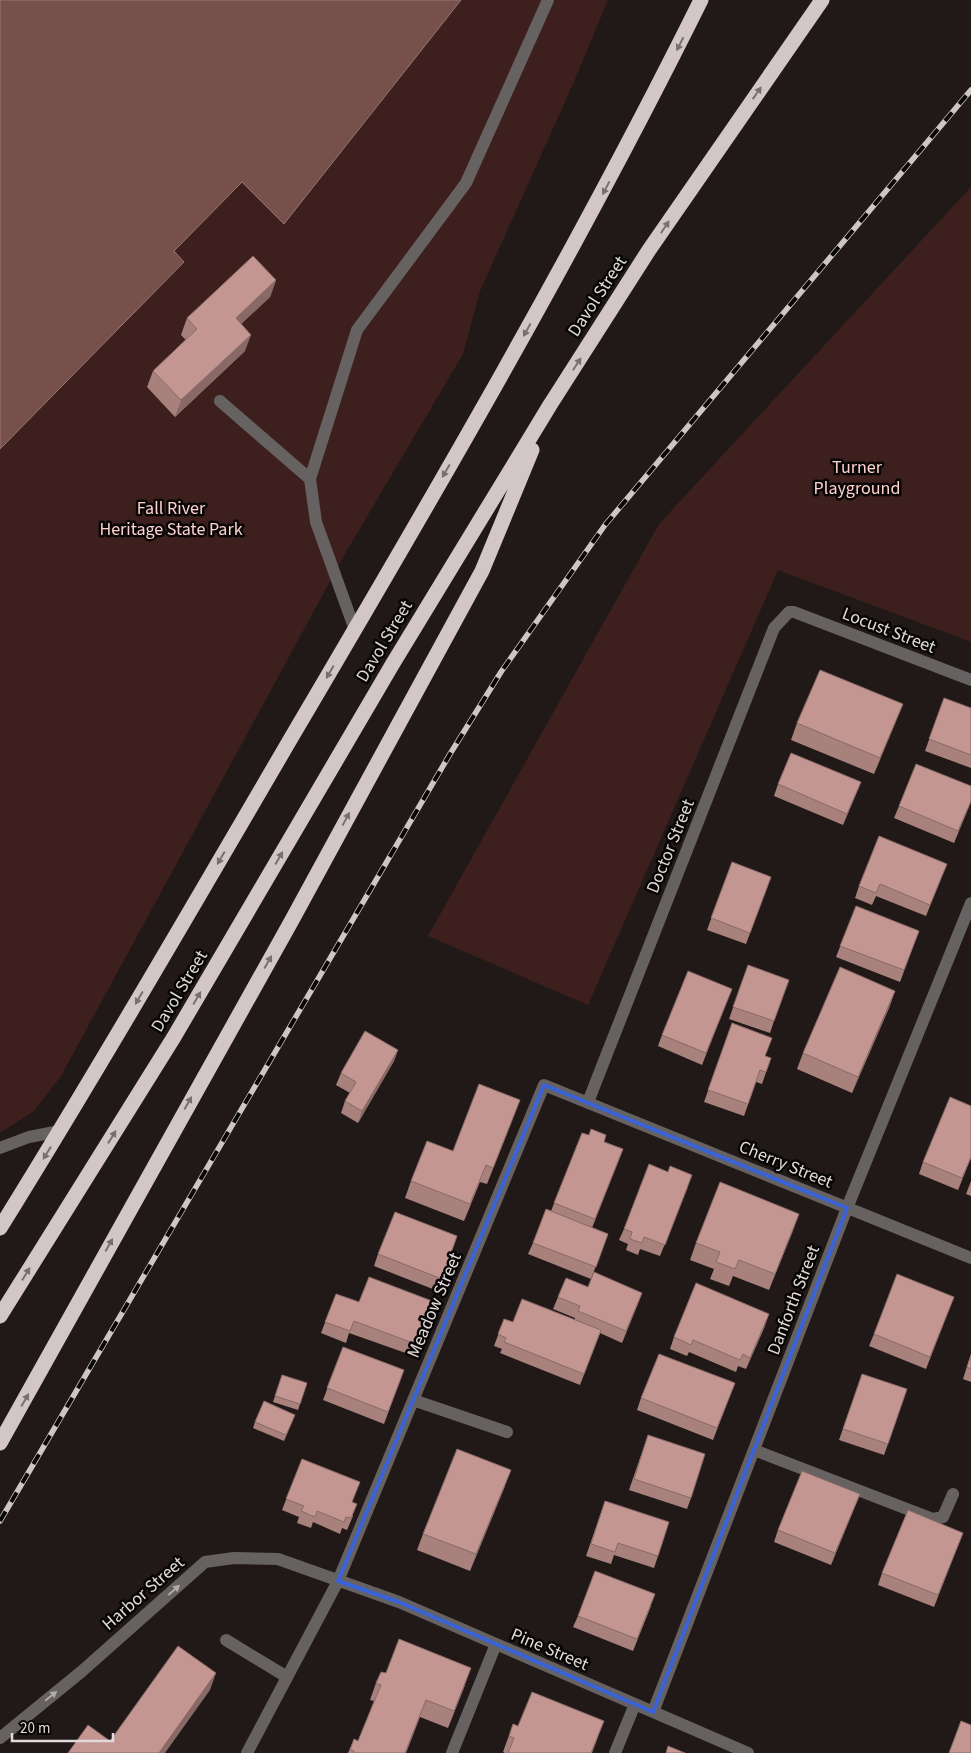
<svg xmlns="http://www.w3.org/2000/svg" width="971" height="1753" font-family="'Source Sans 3',sans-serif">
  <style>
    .green { fill: #3d201d }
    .water { fill: #774f4b; stroke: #967976 }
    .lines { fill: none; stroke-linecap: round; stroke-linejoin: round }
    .minor { stroke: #666261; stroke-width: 12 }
    .highway { stroke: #d2c7c6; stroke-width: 15 }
    .rail-casing { stroke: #ccc6c5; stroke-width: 5.5 }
    .rail { stroke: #080505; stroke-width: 4; stroke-dasharray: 11; stroke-linecap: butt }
    .wall { fill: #a8817d }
    .shaded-wall { fill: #886966 }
    .building { fill: #c39691; stroke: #886966 }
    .oneway { fill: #77706f }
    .oneway2 { fill: #afabaa }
    .marked { fill: none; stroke: #3a63d8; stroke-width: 4; stroke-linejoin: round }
    .labels { text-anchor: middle; stroke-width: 5; stroke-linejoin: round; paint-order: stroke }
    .street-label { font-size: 18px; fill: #e0dbda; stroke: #080505 }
    .park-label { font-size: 18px; fill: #fed2cd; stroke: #080505 }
  </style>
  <rect width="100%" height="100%" fill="#211918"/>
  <path class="green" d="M461,0h147l-35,84 -93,207 -17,63 -117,198 -285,524 -27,35 -34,22v-684l184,-187 -10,-11 68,-69 43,42z
    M971,187v455l-193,-72 -190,435 -160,-69 231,-412z"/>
  <path class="water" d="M0,0h461l-177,224 -42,-42 -68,69 10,11 -184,187z"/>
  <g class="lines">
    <path class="minor" d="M220,401l90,78
      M355,630l-39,-108 -6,-43 47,-149 109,-147 82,-183
      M588,1102l186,-474 15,-16h5l177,68
      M0,1148l29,-11 31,-6
      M413,1400l94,32
      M754,1450l179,69 10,-2 10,-23
      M226,1640l61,37
      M653,1712l194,-504 124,-305
      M0,1738l81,-66 124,-110 29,-4 44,1 121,43 349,151
      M247,1753l91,-172 206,-496 427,173
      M452,1753l44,-109
      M615,1753l20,-49"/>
    <path class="highway" d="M0,1228c101,-163 197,-329 294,-495 142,-241 283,-483 407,-733
      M0,1316l174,-279 218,-372 158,-260 99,-155 173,-250
      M0,1443l292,-523 190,-349 50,-121"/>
    <defs>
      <path id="rail" d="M0,1521l450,-767 51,-82 104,-147 366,-435"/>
    </defs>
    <use href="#rail" class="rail-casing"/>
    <use href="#rail" class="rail"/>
  </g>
  <path class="wall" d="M276,280l-6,17 -29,27 4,27 -70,66 -28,-30 6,-16 33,-31 -5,-5 6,-17z
    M944,698l27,10v60l-46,-17z
    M896,721l-22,53 -83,-34 6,-17z
    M861,782l-18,43 -69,-29 4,-12z
    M971,802l-17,41 -60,-25 5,-12z
    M732,862l39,15 -25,67 -39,-14z
    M942,876l-16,40 -50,-20 -4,9 -17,-7 4,-12z
    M856,906l63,25 -19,51 -64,-25z
    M748,965l26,56 -4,12 -41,-14z
    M732,989l-30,76 -44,-19 4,-11z
    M895,991l-6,17 -37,85 -55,-24 6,-16z
    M732,1023l33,33 6,2 -9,26 -6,-2 -12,34 -40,-14z
    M398,1050l-4,11 -36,62 -17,-10 4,-12 5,-8 -14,-8 5,-12z
    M520,1100l-33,84 -7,-2 -16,39 -59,-23 6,-17 42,-30z
    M582,1133l41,16 -31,79 16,6 -17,45 -63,-25 5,-11 18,-32z
    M971,1158l-13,32 -39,-16 4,-12z
    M971,1181v15l-5,-2z
    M688,1187l-28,69 -20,-7 -2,6 -12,-5 2,-6 -9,-4 5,-11z
    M799,1214l-30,76 -36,-14 -4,10 -19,-7 4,-10 -24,-9 6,-17z
    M378,1254l72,2 6,2 -13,35 -69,-27z
    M588,1287l54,6 -20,50 -22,-10 -20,52 -80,-32 2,-4 -8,-3 10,-27 9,3 62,-2v-2l-22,-9 5,-12z
    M336,1294l93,31 -12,32 -68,-24 -3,10 -25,-10z
    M954,1297l-28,72 -57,-23 5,-12z
    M765,1326l-19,43 -8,-3 -2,6 -47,-20 -2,4 -17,-7 4,-12z
    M343,1347l61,23 -20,54 -61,-24z
    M971,1354v28l-8,-3z
    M862,1374l26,70 -4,11 -45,-15z
    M282,1375l25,8 -9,27 -25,-8z
    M735,1383l-22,57 -76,-30 4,-12z
    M293,1420l-9,21 -31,-13 2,-6z
    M648,1435l43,63 -4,11 -58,-19z
    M302,1459l50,43 1,14 -6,14 -5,-2 -2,6 -27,-12 -2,6 -14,-5 2,-6 -17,-7z
    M505,1486l-35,85 -53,-21 6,-16z
    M860,1494l-29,71 -57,-23 4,-12z
    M605,1501l53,55 -4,12 -40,-13 -3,9 -25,-8z
    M963,1533l-29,74 -56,-22 4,-12z
    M651,1606l-18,45 -60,-24 5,-11z
    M386,1673l79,12 -17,43 -28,-11 -14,36h-58l6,-14 4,2 16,-40 -4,-1 6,-17z
    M513,1724l5,2 80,11 -6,16h-87l-2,-1z"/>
  <path class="shaded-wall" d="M276,280l-6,17 -41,38 7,-17z
    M251,335l-6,16 -70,66 6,-17z
    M903,704l-7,17 -22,53 6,-16z
    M861,782l-5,12 -13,31 4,-11z
    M895,991l-6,17 -37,85 6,-16z
    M398,1050l-4,11 -36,62 4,-12z
    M520,1100l-6,16 -27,68 6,-16z
    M799,1214l-6,17 -24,59 6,-16z
    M642,1293l-4,11 -16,39 4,-12z
    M769,1314l-4,12 -19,43 4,-11z
    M511,1470l-6,16 -35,85 6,-17z
    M860,1494l-5,12 -24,59 4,-12z
    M471,1668l-6,17 -17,43 6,-17z
    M216,1673l-6,17 -45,63h-6z
    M426,1700l-20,53h-1z"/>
  <path class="building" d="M253,256l23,24 -40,38 15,17 -70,65 -28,-29 44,-42 -10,-11z
    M820,670l83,34 -23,54 -83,-35z
    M944,698l27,10v47l-42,-16z
    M791,753l70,29 -14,32 -69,-30z
    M916,764l55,22v15l-13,30 -59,-25z
    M879,836l68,28 -17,41 -50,-21 -4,9 -17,-7z
    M732,862l39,15 -21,56 -39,-15z
    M856,906l63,25 -15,39 -64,-24z
    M748,965l41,15 -15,41 -41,-14z
    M840,967l55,24 -37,86 -55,-24z
    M688,971l44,18 -26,64 -44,-18z
    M732,1023l40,15 -7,18 6,2 -5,14 -6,-2 -12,34 -40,-14z
    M365,1031l33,19 -36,61 -17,-10 11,-19 -15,-9z
    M479,1084l41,16 -27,68 -7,-3 -16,39 -59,-23 16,-40 26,10z
    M950,1097l21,9v51l-9,21 -39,-16z
    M591,1129l15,6 -2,7 19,7 -28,70 -41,-16 28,-70 7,2z
    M649,1164l19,8 2,-6 22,9 -27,70 -21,-8 -2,6 -12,-4 2,-7 -8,-3z
    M720,1182l79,32 -24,60 -36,-14 -4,9 -19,-7 4,-10 -24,-9z
    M546,1209l62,25 -12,33 -63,-24z
    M395,1212l62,24 -7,20 6,2 -9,23 -69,-27z
    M594,1272l48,21 -16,38 -48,-20 2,-5 -22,-9 8,-19 22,9z
    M897,1274l57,23 -24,60 -56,-23z
    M369,1277l63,24 -8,22 5,2 -8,21 -67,-25 -4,10 -25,-9 11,-28 23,8z
    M696,1283l73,31 -19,44 -7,-4 -3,6 -47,-20 -2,5 -17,-8z
    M522,1299l79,31 -17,44 -80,-32 2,-4 -8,-4 6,-15 9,3z
    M343,1347l61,23 -16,42 -61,-24z
    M659,1354l76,29 -18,45 -76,-30z
    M971,1355v14l-4,-2z
    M862,1374l45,15 -19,55 -45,-15z
    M282,1375l25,8 -7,21 -25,-8z
    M264,1401l31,14 -9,20 -31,-13z
    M648,1435l57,19 -14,44 -57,-19z
    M457,1449l54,21 -35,84 -53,-20z
    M302,1459l58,23 -8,20 5,2 -6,14 -5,-1 -2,5 -27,-11 -2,6 -14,-6 3,-5 -18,-7z
    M802,1471l58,23 -25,59 -57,-23z
    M605,1501l64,21 -11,34 -40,-13 -3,9 -24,-8z
    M908,1510l55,23 -25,62 -56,-22z
    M595,1571l60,23 -18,45 -59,-23z
    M399,1639l72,29 -17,43 -28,-11 -21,53h-51v-2l-4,-1 4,-11 4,2 23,-56 -5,-2 5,-11 5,1z
    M178,1646l38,27 -57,80h-91l20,-28 22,16z
    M532,1692l72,29 -13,32h-83l6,-15 -5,-2 4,-12 5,2z
    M961,1721l10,4v28h-22z
    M668,1746l17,7h-19z"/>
  <defs><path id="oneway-solid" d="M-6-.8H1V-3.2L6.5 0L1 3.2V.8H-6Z" transform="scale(1.25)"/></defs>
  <g class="oneway">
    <use href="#oneway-solid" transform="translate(680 44) rotate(117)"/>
    <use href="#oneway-solid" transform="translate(757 93) rotate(-55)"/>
    <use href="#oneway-solid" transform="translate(606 188) rotate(118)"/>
    <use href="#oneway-solid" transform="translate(665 227) rotate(-56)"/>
    <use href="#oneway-solid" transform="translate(527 330) rotate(119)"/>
    <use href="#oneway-solid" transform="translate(577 364) rotate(-57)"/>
    <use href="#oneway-solid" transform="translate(446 471) rotate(120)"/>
    <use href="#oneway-solid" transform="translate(330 672) rotate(120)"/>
    <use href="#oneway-solid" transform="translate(346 819) rotate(-62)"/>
    <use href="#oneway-solid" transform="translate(221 858) rotate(120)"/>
    <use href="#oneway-solid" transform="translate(279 858) rotate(-60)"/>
    <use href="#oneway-solid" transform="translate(268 962) rotate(-61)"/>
    <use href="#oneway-solid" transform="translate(139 998) rotate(120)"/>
    <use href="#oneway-solid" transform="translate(197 998) rotate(-60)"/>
    <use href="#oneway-solid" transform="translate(188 1103) rotate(-61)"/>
    <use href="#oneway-solid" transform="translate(112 1137) rotate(-58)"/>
    <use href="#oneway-solid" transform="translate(47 1153) rotate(122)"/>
    <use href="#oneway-solid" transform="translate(109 1245) rotate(-61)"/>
    <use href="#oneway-solid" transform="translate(26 1274) rotate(-58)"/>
    <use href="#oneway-solid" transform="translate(25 1400) rotate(-60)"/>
  </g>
  <g class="oneway2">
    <use href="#oneway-solid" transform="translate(174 1590) rotate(-41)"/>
    <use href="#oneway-solid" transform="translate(51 1696) rotate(-39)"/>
  </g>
  <path class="marked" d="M544,1085l303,123 -194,504 -254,-110 -61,-21z"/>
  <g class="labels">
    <g class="street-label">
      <text transform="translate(597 296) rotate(-57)" y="6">Davol Street</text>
      <text transform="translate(889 630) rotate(21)" y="6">Locust Street</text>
      <text transform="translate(384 641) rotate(-59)" y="6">Davol Street</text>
      <text transform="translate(670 846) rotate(-68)" y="6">Doctor Street</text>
      <text transform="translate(179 991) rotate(-59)" y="6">Davol Street</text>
      <text transform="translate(786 1164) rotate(22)" y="6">Cherry Street</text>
      <text transform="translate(793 1300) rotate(-69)" y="6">Danforth Street</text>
      <text transform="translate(434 1305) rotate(-67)" y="6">Meadow Street</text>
      <text transform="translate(143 1593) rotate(-41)" y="6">Harbor Street</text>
      <text transform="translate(550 1649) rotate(23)" y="6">Pine Street</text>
    </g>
    <g class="park-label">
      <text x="857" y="473">Turner<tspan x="857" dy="21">Playground</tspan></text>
      <text x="171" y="514">Fall River<tspan x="171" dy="21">Heritage State Park</tspan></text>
    </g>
  </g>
  <path d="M12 1733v8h101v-8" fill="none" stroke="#e0dbda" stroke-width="2.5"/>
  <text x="20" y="1733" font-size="15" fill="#e0dbda" stroke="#080505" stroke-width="4" paint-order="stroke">20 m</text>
</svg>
